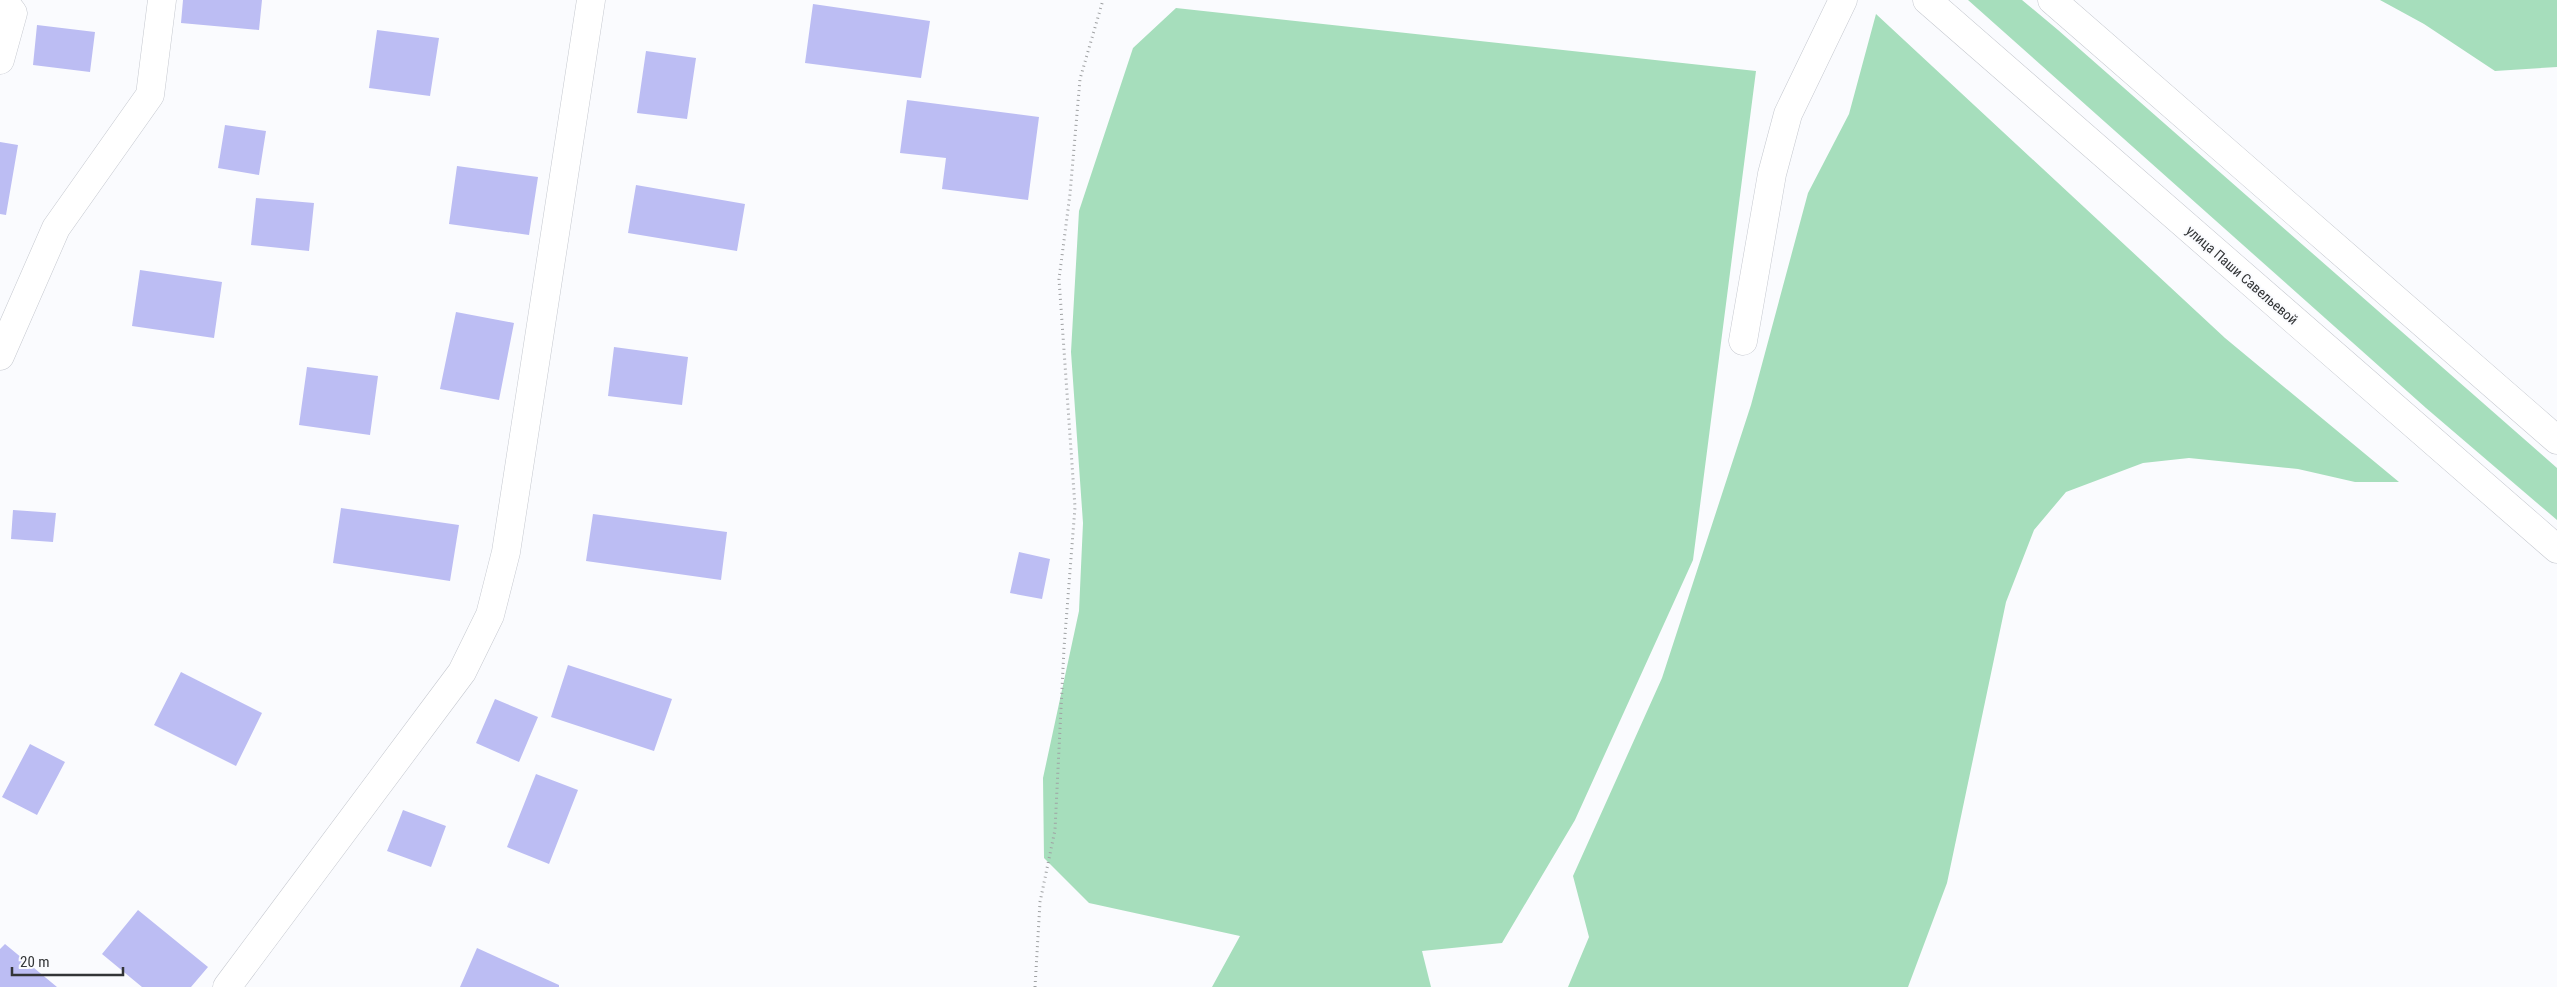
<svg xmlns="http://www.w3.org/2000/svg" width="2557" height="987" font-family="'Roboto Condensed',sans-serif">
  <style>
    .green { fill: #a6debc }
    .building { fill: #bcbdf3 }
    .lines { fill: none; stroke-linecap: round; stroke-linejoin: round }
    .minor-casing { stroke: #c5c8cf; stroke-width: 29 }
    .path { stroke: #9fa1a3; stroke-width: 3; stroke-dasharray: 1 4; stroke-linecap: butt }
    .minor { stroke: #fff; stroke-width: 28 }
    .labels { text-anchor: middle; stroke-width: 4; stroke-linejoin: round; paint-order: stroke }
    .street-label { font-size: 14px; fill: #333537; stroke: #fafbfe }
  </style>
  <rect width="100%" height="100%" fill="#fafbfe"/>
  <path class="green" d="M1968,0h54l36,30 499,438v52l-131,-112z
    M2380,0h177v67l-62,4 -71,-47z
    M1176,8l580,63 -63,489 -118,260 -73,123 -80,8 9,36h-219l28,-51 -151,-33 -45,-45 -1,-80 36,-167 4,-88 -12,-171 8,-141 54,-163z
    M1876,14l349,324 174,144h-44l-57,-13 -109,-11 -46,5 -77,29 -32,38 -28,72 -59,281 -39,104h-340l21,-50 -16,-61 89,-198 89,-273 57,-212 41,-79z"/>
  <path class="building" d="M183,0h79l-3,30 -78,-7z
    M813,4l117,17 -9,57 -116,-15z
    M37,25l58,7 -5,40 -57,-7z
    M377,30l62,8 -9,58 -61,-8z
    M646,51l50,7 -9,61 -50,-6z
    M907,100l132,17 -11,83 -86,-11 4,-31 -46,-5z
    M225,125l41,6 -7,44 -41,-7z
    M0,142l18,3 -12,70 -6,-1z
    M457,166l81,11 -9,58 -80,-11z
    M636,185l109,19 -8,47 -109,-18z
    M256,198l58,5 -5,48 -58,-6z
    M140,270l82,12 -8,56 -82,-12z
    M456,312l58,11 -15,77 -59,-11z
    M614,347l74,10 -6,48 -74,-9z
    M307,367l71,9 -8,59 -71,-10z
    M341,508l118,17 -9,56 -117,-18z
    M13,510l43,3 -3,29 -42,-3z
    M593,514l134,18 -6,48 -135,-19z
    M1019,552l31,7 -8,40 -32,-6z
    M568,665l104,34 -18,52 -103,-34z
    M181,672l81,41 -26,53 -82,-41z
    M495,699l43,18 -19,45 -43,-19z
    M30,744l35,18 -28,53 -35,-18z
    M536,774l42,16 -29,74 -42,-17z
    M403,810l43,16 -15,41 -44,-16z
    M138,910l70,57 -17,20h-49l-40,-33z
    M5,944l52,43h-57v-38z
    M477,948l82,37v2h-99z"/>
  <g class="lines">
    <defs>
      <path id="minor" d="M1927,0l630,549
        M2052,0l505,440
        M0,60l13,-47 -10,-13
        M1743,341l29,-167 16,-60 55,-114
        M0,356l56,-128 94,-133 12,-95
        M227,987l235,-315 28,-57 16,-63 85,-552"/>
    </defs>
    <use href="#minor" class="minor-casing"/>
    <path class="path" d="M1035,987l5,-85 15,-72 9,-182 11,-141 -16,-228 11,-85 10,-115 23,-79"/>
    <use href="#minor" class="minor"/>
  </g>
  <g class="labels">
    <g class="street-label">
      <text transform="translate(2242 275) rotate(41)" y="5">улица Паши Савельевой</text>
    </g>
  </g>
  <path d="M12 967v8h111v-8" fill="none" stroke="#333537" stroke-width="2.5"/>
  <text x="20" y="967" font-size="15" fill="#333537" stroke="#fafbfe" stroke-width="4" paint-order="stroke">20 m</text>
</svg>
